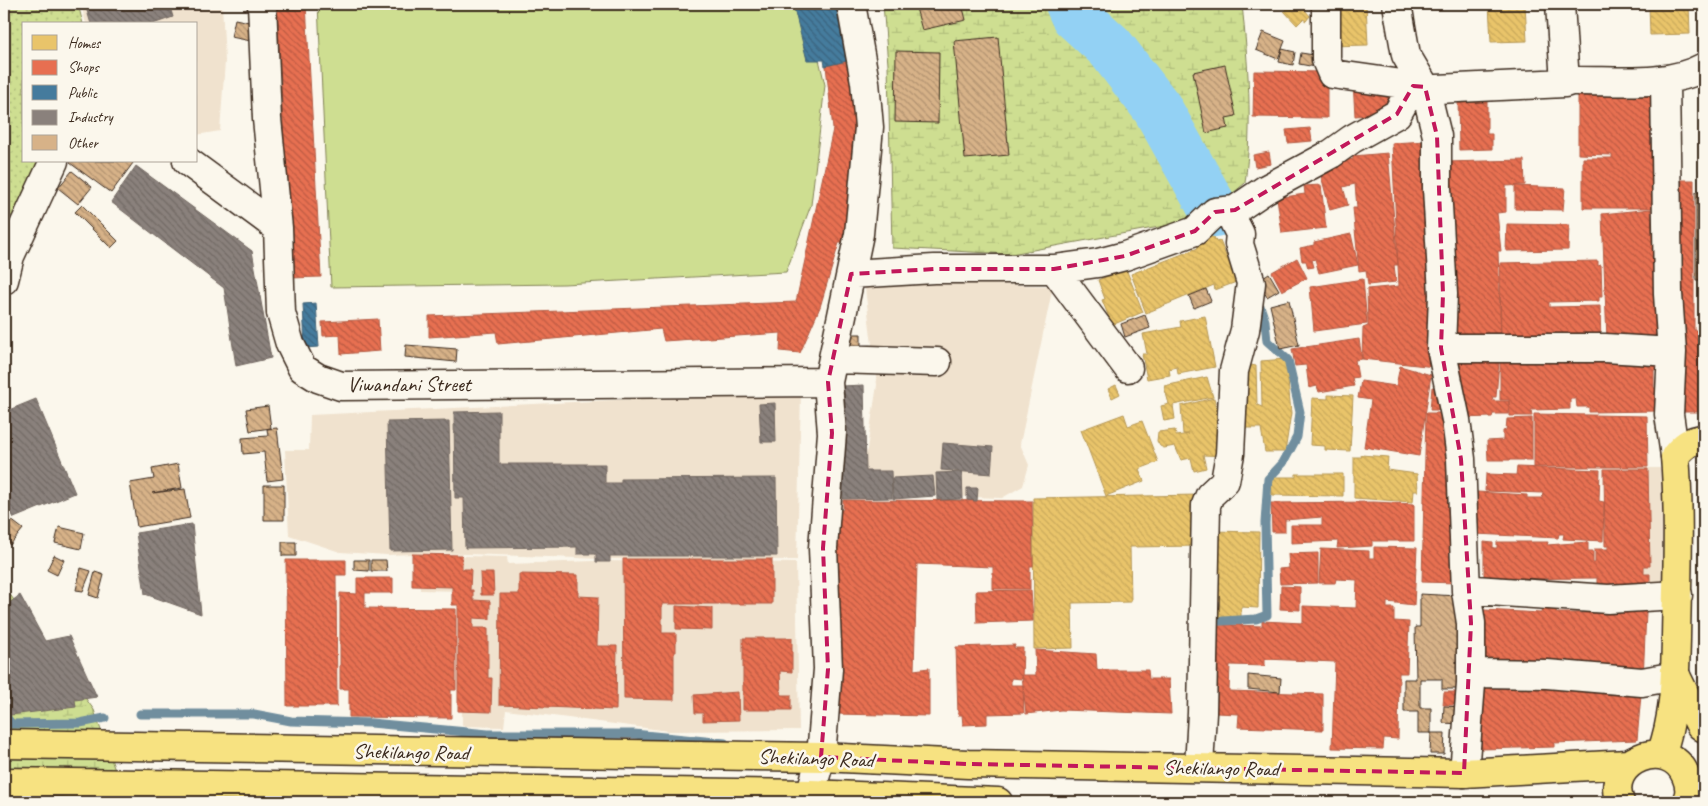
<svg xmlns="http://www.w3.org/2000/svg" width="1708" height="806" font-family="Caveat,sans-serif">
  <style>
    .built { fill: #f0e2ce }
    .grass { fill: url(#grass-dots); stroke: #848458 }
    .wetland { fill: url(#wetland-marsh); stroke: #848458 }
    .garden { fill: #cede91; stroke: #848458 }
    .homes { fill: url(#homes-back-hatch); stroke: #b59653 }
    .shops { fill: url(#shops-back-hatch); stroke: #b35a42 }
    .public { fill: url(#public-back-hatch); stroke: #426377 }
    .industry { fill: url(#industry-back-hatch); stroke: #726760 }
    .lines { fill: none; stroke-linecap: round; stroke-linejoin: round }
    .stream { stroke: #708e9e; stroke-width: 9 }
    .river { stroke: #93d1f4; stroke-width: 50 }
    .building { fill: url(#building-back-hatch); stroke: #3b2a1e }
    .minor-casing { stroke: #3b2a1e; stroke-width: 31 }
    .major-casing { stroke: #3b2a1e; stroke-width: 31 }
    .minor { stroke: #fbf7ec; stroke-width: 28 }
    .major { stroke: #f7e281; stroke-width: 28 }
    .marked { fill: none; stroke: #c2185b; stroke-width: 4; stroke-dasharray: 10 6; stroke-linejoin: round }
    .labels { text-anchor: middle; stroke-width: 5; stroke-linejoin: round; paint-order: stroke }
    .street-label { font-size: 21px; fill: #3b2a1e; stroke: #fbf7ec }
  </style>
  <defs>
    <pattern id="grass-dots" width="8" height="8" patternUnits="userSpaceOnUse" patternTransform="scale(1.25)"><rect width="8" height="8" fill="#cede91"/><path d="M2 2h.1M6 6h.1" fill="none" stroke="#b2bf7d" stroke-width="1.8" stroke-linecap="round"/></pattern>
    <pattern id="wetland-marsh" width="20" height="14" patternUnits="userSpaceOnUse" patternTransform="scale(1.25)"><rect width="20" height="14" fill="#cede91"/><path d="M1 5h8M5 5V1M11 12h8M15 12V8" fill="none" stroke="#b2bf7d"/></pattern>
    <pattern id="homes-back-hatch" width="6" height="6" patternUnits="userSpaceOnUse" patternTransform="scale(1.25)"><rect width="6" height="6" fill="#e9c46a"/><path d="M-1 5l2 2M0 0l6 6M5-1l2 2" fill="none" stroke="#c9a95b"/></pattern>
    <pattern id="shops-back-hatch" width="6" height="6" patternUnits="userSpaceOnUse" patternTransform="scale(1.25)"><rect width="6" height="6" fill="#e76f51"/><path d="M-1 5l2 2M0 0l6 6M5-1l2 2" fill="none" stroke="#bc5b43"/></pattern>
    <pattern id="public-back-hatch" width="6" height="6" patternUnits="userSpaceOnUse" patternTransform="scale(1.25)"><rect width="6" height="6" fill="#457b9d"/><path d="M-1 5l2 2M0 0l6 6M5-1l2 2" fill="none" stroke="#3b657f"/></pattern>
    <pattern id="industry-back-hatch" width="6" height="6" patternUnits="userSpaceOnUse" patternTransform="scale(1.25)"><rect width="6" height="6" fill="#8a817c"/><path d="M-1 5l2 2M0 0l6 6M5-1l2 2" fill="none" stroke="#726a65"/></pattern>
    <pattern id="building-back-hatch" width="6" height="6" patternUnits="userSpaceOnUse" patternTransform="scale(1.25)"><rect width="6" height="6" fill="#d7b288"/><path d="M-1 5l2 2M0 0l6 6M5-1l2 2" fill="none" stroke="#b0916f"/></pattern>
  </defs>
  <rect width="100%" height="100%" fill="#fbf7ec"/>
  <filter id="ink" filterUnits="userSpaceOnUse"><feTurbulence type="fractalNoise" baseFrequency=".02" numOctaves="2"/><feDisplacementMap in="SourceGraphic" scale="10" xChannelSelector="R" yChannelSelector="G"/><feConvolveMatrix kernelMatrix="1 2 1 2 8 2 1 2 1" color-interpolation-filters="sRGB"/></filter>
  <g filter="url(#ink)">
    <path class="built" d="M81,4h141l3,57 -5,70 -24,4v-111h-110z
      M864,280l189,6 -33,158 9,21 -6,21 -21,12 -142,-5 17,-108z
      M801,391l-4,169 -194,-1 -163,-6 -53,2 -47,-3 -51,-17 -4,-85h24l1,-35z
      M1627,468h45v124h-54z
      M420,555l87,2 1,7 86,-3 202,2 3,167 -130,1 -163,-21 -2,17 -42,-1 -1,-135 -41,-1z"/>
    <path class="grass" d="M4,4h74l5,20h-59v137h25l-31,56 -14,-2z"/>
    <path class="wetland" d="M883,4h359c6,61 11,118 3,179l-27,23 -48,19 -159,29 -119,-6 -4,-184z
      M4,590l7,6 83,114 32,92h-122z"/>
    <path class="garden" d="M318,4h488l19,81 -14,120 -25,67 -222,12 -233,3z"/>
    <path class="homes" d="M1291,4h9l10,12 -4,5 -3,-2 -6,6 -13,-14z
      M1330,4h36l2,41 -37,1z
      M1489,4h36l2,37 -36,1z
      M1649,4h40l1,30 -40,1z
      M1211,229l5,13 4,-1 6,15 4,-1 9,26 -24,9 -1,-5 -68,28 -15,-39 67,-26 -5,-12z
      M1126,269l17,43 -31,13 -10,-25 3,-1 -7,-19z
      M1205,316l10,51 -37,7 -1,-7 -8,2 1,6 -23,4 -5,-25h5l-4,-20 38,-7 -1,-6z
      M1286,359l5,54 -6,39h-20l-4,-24h-25l10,-64 10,2 1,39 5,2 -1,-46z
      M1207,377l6,20 -40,8 2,14 -11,2 -3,-15 8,-2 -5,-18z
      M1116,385l4,9 -8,4 -4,-9z
      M1328,395l25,1 -3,55 -25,-1v-4l-15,-1 2,-47 16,1z
      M1214,398l2,9 14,-1 -4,50 -23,-1 3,13 -12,3 -3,-13 -10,2 -6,-14 -11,2 -4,-2 -3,-5 1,-9 17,-2 1,6 13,-2h-6l-2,-28z
      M1124,414l4,12 14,-5 16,41 -19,7 5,12 -38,15 -25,-66z
      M1361,455l27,2 -1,13 30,4 1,17h-4l-1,11 -59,-4v-41h8z
      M1296,474h47v22l-71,-1 -1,-18h25z
      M1198,495l1,51 -69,1 1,55 -59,1 1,45 -39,1 -1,-151z
      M1211,531l48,1 -1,76 -17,-1v12l-31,-1z"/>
    <path class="shops" d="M277,4h29l15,273 -30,1z
      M854,60l9,87 -21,96h-3l-19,64 -20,46 -20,-2 1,-18 -117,8 -3,-12 -163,15 -2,-12 -67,5v-21l367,-14 37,-173 -7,-63z
      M1254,71l73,1v46l-74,-1z
      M1353,82l41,11 2,20 -41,3z
      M1578,96h83l-1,112h-77v-50h29v-3l-34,-1z
      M1458,100h29v34h5v15l-33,1z
      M1310,128l2,13 -24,2 -2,-13z
      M1426,141l9,226 -73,-8 1,-31 5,-2 -1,-37 32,-3 -7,-143z
      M1269,152l2,12 -16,3 -2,-12z
      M1388,153l10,112h-4l2,17 -28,3 -2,-15 -7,1 -6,-63h4l-2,-24 -12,3 5,18 -18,5 -11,-42 34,-9v-3z
      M1524,160l1,25 -19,1v26l-9,1 4,38h-3l3,90 -47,1 -8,-180z
      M1674,180h20v150h10v66h-6v16h-24z
      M1321,185l5,43 -44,5 -5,-35 28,-4 -1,-8z
      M1515,186l50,2 -2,22 -48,-1z
      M1651,209l5,138 -49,-7 -5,-126z
      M1507,224l62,1 -1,25 -62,1z
      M1351,234l7,31 -39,8 -4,-14 -3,1 2,7 -6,1 -2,-7h-4l-2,-13 14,-3v-3z
      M1297,258l10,20 -25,13 -10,-19z
      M1598,261v5l3,-1 1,32h-3v4l-50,1v5l51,-1 1,39 -100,2 -1,-84z
      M1363,279l4,45 -53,7 -4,-44z
      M378,319l2,32 -39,3 -1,-19 -17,1 -1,-14z
      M1359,339l3,20 -7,1 3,17 -6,1 2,8 -35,6 -2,-6 -8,2 -3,-23 -11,1 -3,-17z
      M1500,350l-4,47h-4l1,4h16v13h-16l-1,3 -33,1 -5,-67z
      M1500,355l158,5v9l-4,1v18h10l-6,23 -69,1v-5h-12l-1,-8h-6v10l-39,1 1,6h-22l-1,-16h-9z
      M1400,366l31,9 -12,81 -55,-9 7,-47 -13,-2 3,-17 35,5z
      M1432,387l9,2 3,21h-14z
      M1426,413h20l11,170 -35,-1z
      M1534,414l113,2 1,51h-114z
      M1532,418v42h-44l-1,-19 16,-1v-9l3,-1 1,-11z
      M1517,467l83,3 -1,31 5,1 -1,39 -40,-2 1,-5h-5l-1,4 -83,-4 2,-42 50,3v3h15l1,-5 -58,-2 1,-17 30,1z
      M1604,469h44l2,97h-6v8h6v14l-53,3v-13l-113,1v-37l9,1v5h4v-6h51l-1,3 41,-3v9h5v12h2v-14h13v-3h-3z
      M843,500l189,1 1,65h-3v23h-37v-22l-76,-3 -3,106 15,-2v48l-93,-2 -3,-206 10,2z
      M1374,502l40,2v37h-42v5l-35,2 1,-7 -47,2v-18h31v-8l-37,3v12h-13l-1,-29z
      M1374,547l43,1 -3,57 -27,-3v6h7v13l15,1 -2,51h-8l-1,66 -14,-1 -1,11 -51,-1 3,-86 -70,-3v7l-35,-1 -1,26 94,3v36l-85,-3 1,-13 -23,-1v6h-11l3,-95 54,2v-5l41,2v-17l53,2 1,-28 -21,-1 -1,4h-16l2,-34 48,2v7h5z
      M1318,553v30l-38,1 -1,-15 10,-1 -1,-14z
      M412,554l50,1v14h9l-1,21h3v10l17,1v18l-17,-1v10h15v50h4l-1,34 -33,-1v-106h-6v-18l-40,-1z
      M623,559h149v45h-110v29h14v19h-2v48l-50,-1z
      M286,560h60v15h-10l1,131h-50z
      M480,573h13l1,22h-13z
      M519,574l59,1v21l20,1 -1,49h20l-1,64 -117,-5 1,-111h19z
      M357,578h36v15h-28v15l91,1v81h-5v28l-102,-1v-28h-9v-96l17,1z
      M1281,586l19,1v23l-20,-1z
      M1031,590l2,31 -56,2 -1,-32z
      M1615,605l31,7 -3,68 -161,-12 2,-58 57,3 1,-7 15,2 -1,5h58z
      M676,606l36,2v22l-36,-1z
      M743,638h49v34l-12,-1 1,24h10v15h-48z
      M1015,645l-1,3h9l-1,31 -11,-1v7h12l1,28 -37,1v10l-24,1 -1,-10h-4l-2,-68z
      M1035,650l61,4 1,16h51l1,9h20l2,35 -110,-4 -35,4 -4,-39h14z
      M1482,677l160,6 -5,57 -83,3v4l-73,2z
      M738,692l1,28 -36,1v-8h-8l-1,-18z
      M1444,692h12l-1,13h-12z"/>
    <path class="public" d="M793,4h50l12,55 -30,7 -1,-6h-17z
      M316,303l3,44 -14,1 -2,-44z"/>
    <path class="industry" d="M85,4h84l4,13 -20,7h-62z
      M136,166l116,85 19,107 -35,8 -12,-78 -113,-86z
      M864,385l2,86h25l1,27 -49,1 -2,-113z
      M36,399l39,94 -61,25 -10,-19v-87z
      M775,403l1,39h-15l-2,-38z
      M499,411v53h106v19h16v-4l155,-1 1,78h-167v6h-14v-8h-19v-7l-112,1 -1,-50h-9l-1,-86z
      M449,421l3,129 -62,1 -3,-129z
      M943,443l50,4 -2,27 -50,-4z
      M962,472l1,27 -26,1 -1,-27z
      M933,476l2,20 -42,3 -1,-21z
      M967,488h11l-1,13 -10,-1z
      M192,524l9,90 -56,-20 -9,-61z
      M20,595l25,46 24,-5 28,61 -22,3 1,7 -66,8 -6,-12v-96z"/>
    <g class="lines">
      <path class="stream" d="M1206,622l50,-3 11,-4 -2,-92 3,-44 15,-16 14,-26 3,-25 -12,-52 -21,-19 -2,-20 -7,-21
        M140,714h114l37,7 80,2 117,11h146l91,9
        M4,715l8,9 68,-1 25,-5"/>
      <path class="river" d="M1070,4l5,11 35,32 47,61 58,104"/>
    </g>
    <path class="building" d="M915,4h47l4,16 -44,10z
      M235,19l19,4 -3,18 -20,-4z
      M1263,32l22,9 -7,18 -22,-9z
      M998,37l11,118 -44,4 -11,-118z
      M1282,49l13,3 -2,13 -14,-3z
      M896,51l43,1 -1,71 -43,-1z
      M1301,53l13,2 7,13 -22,-4z
      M1225,65l11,51 -10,2 2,10 -22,5 -13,-61z
      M71,161h59l3,2 -22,30 -41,-30z
      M72,171l20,16 -14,17 -20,-16z
      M1696,192h8v88h-8z
      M82,205l36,36 -7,7 -36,-36z
      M1269,273l10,17 -12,7 -12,-19 8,-1z
      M1206,289l5,12 -17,7 -5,-12z
      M1289,300l10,45 -19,4 -10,-44z
      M1145,315l5,13 -25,9 -4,-13z
      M849,334h12v12l-12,1z
      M406,345l51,4 -1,13 -51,-5z
      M268,406l3,22 -21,3 -4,-22z
      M277,428l6,51 -16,2 -3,-29 -21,2 -1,-16 26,-2 -1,-7z
      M178,464l4,24 -30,5 33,-4 5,29 -53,9 -7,-44 24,-4 -2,-10z
      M264,485h20v35h-20z
      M6,516l17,13 -13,16 -6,-5v-21z
      M59,527l25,6 -3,16 -26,-6z
      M282,542h14v14h-14z
      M54,555l10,5 -7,15 -10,-5z
      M354,560h15v11l-15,-1z
      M371,560h15l1,11h-16z
      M81,568l10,3 -8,20 -7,-1z
      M95,572l9,3 -6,23 -9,-3z
      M1420,594l38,2 6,93h-22v-10h-22v29h11v25h-13v-21h-14v-33h12l-1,-52h5z
      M1248,675l33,3 -1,14 -32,-3z
      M1444,706l17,1 -1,17 -17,-1z
      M1431,733h14l-1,21h-14z"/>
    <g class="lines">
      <defs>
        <path id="minor" d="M262,4l5,115 11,109 3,85 9,31 12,24 16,10 23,8 487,-4
          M1326,4v56l6,14 105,15 128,-6 6,-2c43,-1 95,7 133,-14
          M1397,4l9,51 19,32 12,49v52l6,106 -2,54 15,72 5,39 5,132 5,32v61l-7,89
          M1560,4l5,79
          M1665,80l3,214 4,58 -3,62 6,42
          M187,161l91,67
          M1054,269l74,99
          M851,274l83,-5h120l44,-6 27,-7 70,-25 20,-19 20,-2 31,-21 65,-35 21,-15 45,-25 16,-28
          M4,280l6,-24 44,-95
          M1441,348h164l67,4
          M834,359l103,3
          M1475,590l133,9 70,-4
          M1477,673l70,1 95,8 34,-6
          M1199,767l3,-54 4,-208 4,-10 15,-14 5,-27 4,-83 11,-41 6,-47 -12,-39 1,-10 -6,-12 1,-12
          M808,802l13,-45 7,-88 -5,-121 9,-115 -4,-51 31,-148 10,-107 -4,-45 -14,-78"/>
        <path id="major" d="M1676,676l24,49 4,3
          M4,744l817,13 147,7 496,9 164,-9
          M1661,754c14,-37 14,-76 15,-116 1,-61 4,-121 -1,-182 9,-11 15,-16 29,-17
          M4,782l807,12 187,8
          M1620,802c-17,-41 49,-68 66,-26 4,9 5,18 0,26"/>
      </defs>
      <use href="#minor" class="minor-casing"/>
      <use href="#major" class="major-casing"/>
      <use href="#minor" class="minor"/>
      <use href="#major" class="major"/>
    </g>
  </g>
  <path class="marked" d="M1413,86l12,1 12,49 6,158 -2,54 20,111 10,164 -7,150 -496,-9 -147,-7 7,-88 -5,-121 9,-115 -4,-51 23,-108 83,-5h120l71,-13 70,-25 20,-19 20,-2 162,-96z"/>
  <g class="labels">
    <g class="street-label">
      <text x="409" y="391">Viwandani Street</text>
      <text transform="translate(411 752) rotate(1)" y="7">Shekilango Road</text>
      <text transform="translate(816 758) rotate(2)" y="7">Shekilango Road</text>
      <text transform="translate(1221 768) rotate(1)" y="7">Shekilango Road</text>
    </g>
  </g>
  <rect width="1708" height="806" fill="none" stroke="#fbf7ec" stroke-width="20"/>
  <rect x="10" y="10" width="1688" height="786" fill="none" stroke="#3b2a1e" stroke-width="2" filter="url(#ink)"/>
  <rect x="22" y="22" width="175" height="140" fill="#fbf7ec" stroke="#aea59a"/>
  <rect x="32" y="35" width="25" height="15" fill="#e9c46a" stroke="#aea59a"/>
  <text x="68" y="48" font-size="15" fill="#3b2a1e">Homes</text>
  <rect x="32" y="60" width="25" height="15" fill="#e76f51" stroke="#aea59a"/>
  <text x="68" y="72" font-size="15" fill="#3b2a1e">Shops</text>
  <rect x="32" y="85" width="25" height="15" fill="#457b9d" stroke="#aea59a"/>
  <text x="68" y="98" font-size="15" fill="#3b2a1e">Public</text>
  <rect x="32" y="110" width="25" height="15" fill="#8a817c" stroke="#aea59a"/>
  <text x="68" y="122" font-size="15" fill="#3b2a1e">Industry</text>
  <rect x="32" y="135" width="25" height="15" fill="#d7b288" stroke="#aea59a"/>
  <text x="68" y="148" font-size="15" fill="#3b2a1e">Other</text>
</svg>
